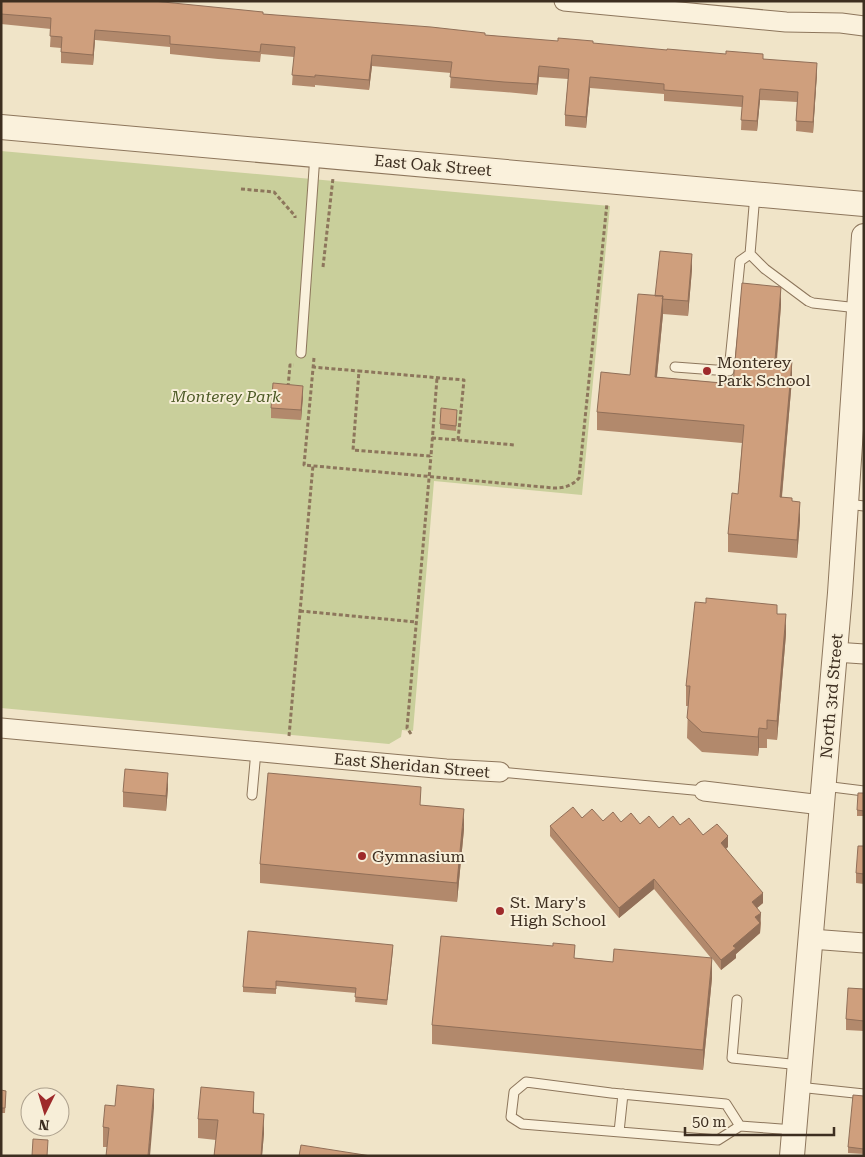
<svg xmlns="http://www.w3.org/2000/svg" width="865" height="1157" font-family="'Roboto Serif',serif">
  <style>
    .green { fill: #c9cf9b }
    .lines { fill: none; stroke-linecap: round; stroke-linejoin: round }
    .service-casing { stroke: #8d765c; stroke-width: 11 }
    .minor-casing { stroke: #8d765c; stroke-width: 21 }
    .tertiary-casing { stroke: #8d765c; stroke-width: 26 }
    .path { stroke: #8d765c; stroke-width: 3; stroke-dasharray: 4 2.5; stroke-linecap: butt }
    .service { stroke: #faf1dc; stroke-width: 9 }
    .minor { stroke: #faf1dc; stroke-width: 19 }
    .tertiary { stroke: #faf1dc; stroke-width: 24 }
    .wall { fill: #b2896c }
    .shaded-wall { fill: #916f58 }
    .building { fill: #cf9f7d; stroke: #916f58 }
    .poi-dot { fill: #9e2a2b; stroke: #f7eed8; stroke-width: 2 }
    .labels { text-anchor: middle; stroke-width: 4; stroke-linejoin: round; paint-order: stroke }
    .street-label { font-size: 16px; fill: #3d2e20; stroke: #f7eed8 }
    .poi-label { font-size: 16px; fill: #3d2e20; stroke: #f7eed8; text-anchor: start }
    .park-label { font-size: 16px; font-style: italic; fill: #4d5a26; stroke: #f7eed8 }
  </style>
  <rect width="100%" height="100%" fill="#f0e4c8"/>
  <path class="green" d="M1,151l609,55 -28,289 -148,-14 -21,250 -11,-1 -1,7 -12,7 -388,-36z"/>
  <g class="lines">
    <defs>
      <path id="service" d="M755,194l-5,60 15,15 43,32 5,2 45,5
        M301,353l14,-198
        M675,367l54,4 11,-110 10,-7
        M847,504l17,2
        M500,772l204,19
        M824,786l40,5
        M252,795l4,-44
        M737,1000l-5,58 68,7
        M798,1087l66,7
        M740,1126l-14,-22 -115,-11 -85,-11 -12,10 -3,25 11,7 196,16 22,-14 54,4
        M619,1132l4,-38"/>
      <path id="minor" d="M564,1l222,21 55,1 23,3
        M835,652l29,2
        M1,728l445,41 54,3
        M704,791l118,14
        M811,939l53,4"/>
      <path id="tertiary" d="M1,127l863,77
        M792,1156l48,-563 24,-357"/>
    </defs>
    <use href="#service" class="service-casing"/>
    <use href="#minor" class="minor-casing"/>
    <use href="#tertiary" class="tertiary-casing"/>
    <path class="path" d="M241,189l33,3 21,24v2
      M323,267l10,-89
      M314,358l-10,107 250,23c10,0 18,-2 25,-10l28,-275
      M312,367l47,4
      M288,387l2,-22h4
      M432,438l26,2 6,-60 -105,-9 -6,79 78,6 6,-78
      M458,440l57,5
      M300,611l116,11
      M411,734l-4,-6 24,-272
      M289,736l24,-271"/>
    <use href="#service" class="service"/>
    <use href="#minor" class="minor"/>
    <use href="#tertiary" class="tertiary"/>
  </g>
  <path class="wall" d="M1,1l262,13 222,21 278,24 54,14 -4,60 -17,-2 1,-29 -37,-2 -3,31 -16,-1 1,-23 -78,-6v-7l-74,-6 -4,40 -21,-2v-11l3,-36 -29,-2 -2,18 -33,-3 -54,-4 1,-15 -79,-7 -3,24 -54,-5v2l-23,-2 2,-28 -33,-3 -1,8 -42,-3 -48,-5v-7l-75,-7 -2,25 -32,-2v-15l-11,-1 1,-18 -50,-5z
    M692,269l-4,47 -25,-2 -6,63 76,7 48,-79 -4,55 15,19 -10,118 10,4 8,19 -3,38 -69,-6v-18l10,-40 4,-51 -145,-13v-18l33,-37 25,-79z
    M303,396l-2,24 -30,-2v-10z
    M457,415l-1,16 -16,-2v-5z
    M777,614l9,20 -9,106 -10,-1v9h-8l-1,8 -56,-4 -15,-14 1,-32h-2v-20z
    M168,788l-2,23 -43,-4v-15z
    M864,793v23h-7v-6z
    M421,805l43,24 -7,73 -197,-19v-19z
    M582,818l21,3 37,3 19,4 21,-3 23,10 25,12 -2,1 37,55 -6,5 4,15 -1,10 -24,21v4l-15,12 -9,-12v20l-9,92 -271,-26v-19l143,-67 38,4 98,-4 -57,-69 -35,29 -69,-82v-10z
    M864,846v38l-8,-1v-10z
    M393,950l-6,55 -32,-3 1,-9 -80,-7v8l-33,-2v-5z
    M864,989v42l-18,-1v-11z
    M1,1090l5,6 -1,17h-4z
    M864,1096v58l-16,-1v-6z
    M154,1108l-47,39h-4v-20z
    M254,1113l10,20 -2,23h-48l2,-16 -18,-2v-19z"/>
  <path class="shaded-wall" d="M95,30v10l-2,25v-10z
    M372,55v11l-3,24v-10z
    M817,63v10l-4,60v-11z
    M539,66v11l-2,18v-11z
    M590,77v11l-4,40v-11z
    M760,89v11l-3,31v-10z
    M692,254v15l-4,47v-15z
    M781,287v18l-6,73v-18z
    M663,296v18l-8,81v-18z
    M792,361v18l-12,137v-19z
    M303,386v10l-2,24v-10z
    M800,502v18l-3,38v-18z
    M786,614v20l-9,106v-19z
    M759,728v20l-1,8v-19z
    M168,773v15l-2,23v-15z
    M464,809v20l-7,73v-19z
    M728,836v11l-7,6v-10z
    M654,879v10l-35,29v-10z
    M763,893v10l-11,9v-10z
    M761,913l-1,20 -24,21v4l-15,12v-10l34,-43z
    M712,958v20l-9,92v-20z
    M154,1089v19l-4,48h-2z
    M254,1092v20l-1,20v-19z
    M264,1114v19l-2,23h-1z"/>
  <path class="building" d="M1,1h152l110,11v2l168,13 54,6v2l73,6v-3l35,3v2l74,7v-1l59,5v-3l37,3v5l54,4 -4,59 -17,-1 2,-29 -38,-3 -3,32 -16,-1 2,-24 -79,-6v-6l-74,-7 -4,40 -21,-2 4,-46 -30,-3 -2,18 -33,-2 -54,-5 2,-15 -80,-7 -3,25 -54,-5v2l-23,-2 3,-28 -34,-3 -1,8 -42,-4 -48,-4v-8l-75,-6 -2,25 -32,-3 1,-15 -12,-1 1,-18 -50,-4z
    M660,251l32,3 -4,47 -26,-2 1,-3h-8z
    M742,283l39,4 -6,73 17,1 -12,136 12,1v3l8,1 -3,38 -69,-6 4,-41 6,1 6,-69 -147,-13 4,-40 29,3 8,-81 25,2 -8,81 78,7z
    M273,383l30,3 -2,24 -30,-2z
    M441,408l16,2 -1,16 -16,-2z
    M706,598l71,7v9h9l-9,107 -10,-1v9l-8,-1 -1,9 -56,-5 -15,-14 3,-32h-4l9,-84 11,1z
    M125,769l43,4 -2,23 -43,-4z
    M268,773l153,14 -1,18 44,4 -7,74 -197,-19z
    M858,793h6v18l-7,-1z
    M573,807l9,11 10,-9 11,12 10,-9 8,10 10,-9 9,11 9,-8 10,12 14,-12 7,9 9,-7 14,17 14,-11 11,12 -7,7 42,50 -11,9 9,11 -6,4 5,6 -27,23 3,2 -15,12 -67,-81 -35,29 -69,-82z
    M858,846h6v28l-8,-1z
    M248,931l145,14 -6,55 -32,-3 1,-9 -80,-7v8l-33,-2z
    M441,936l112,10v-3l22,2 -1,13 39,4 1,-13 98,9 -9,92 -271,-25z
    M848,988l16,1v32l-18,-2z
    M117,1085l37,4 -6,67h-42l3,-28 -6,-1 2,-22 10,1z
    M201,1087l53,5 -1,21 11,1 -3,42h-47l4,-36 -20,-1z
    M1,1090l5,1 -1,17h-4z
    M853,1095l11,1v53l-16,-2z
    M33,1139l15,1 -1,16h-15z
    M301,1145l70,11h-72z"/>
  <g class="poi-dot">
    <circle cx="707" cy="371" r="5"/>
    <circle cx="362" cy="856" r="5"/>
    <circle cx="500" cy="911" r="5"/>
  </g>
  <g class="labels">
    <g class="street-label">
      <text transform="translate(433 165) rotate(5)" y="6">East Oak Street</text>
      <text transform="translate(831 696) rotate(-85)" y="6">North 3rd Street</text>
      <text transform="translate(412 765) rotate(5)" y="6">East Sheridan Street</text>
    </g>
    <g class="poi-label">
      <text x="717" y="368">Monterey<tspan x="717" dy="18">Park School</tspan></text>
      <text x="372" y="862">Gymnasium</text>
      <text x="510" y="908">St. Mary's<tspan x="510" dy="18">High School</tspan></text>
    </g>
    <g class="park-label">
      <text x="226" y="402">Monterey Park</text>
    </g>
  </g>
  <rect width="865" height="1157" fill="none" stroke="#3d2e20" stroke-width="5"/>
  <g transform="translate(45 1112) rotate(185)"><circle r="24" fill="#f7eed8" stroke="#ada18e"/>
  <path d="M0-4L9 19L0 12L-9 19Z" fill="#9e2a2b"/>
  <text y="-8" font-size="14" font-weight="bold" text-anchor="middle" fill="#3d2e20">N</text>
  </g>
  <path d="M685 1127v8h149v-8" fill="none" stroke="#3d2e20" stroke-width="2.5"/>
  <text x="692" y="1127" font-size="15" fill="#3d2e20" stroke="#f7eed8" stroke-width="4" paint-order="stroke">50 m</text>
</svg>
